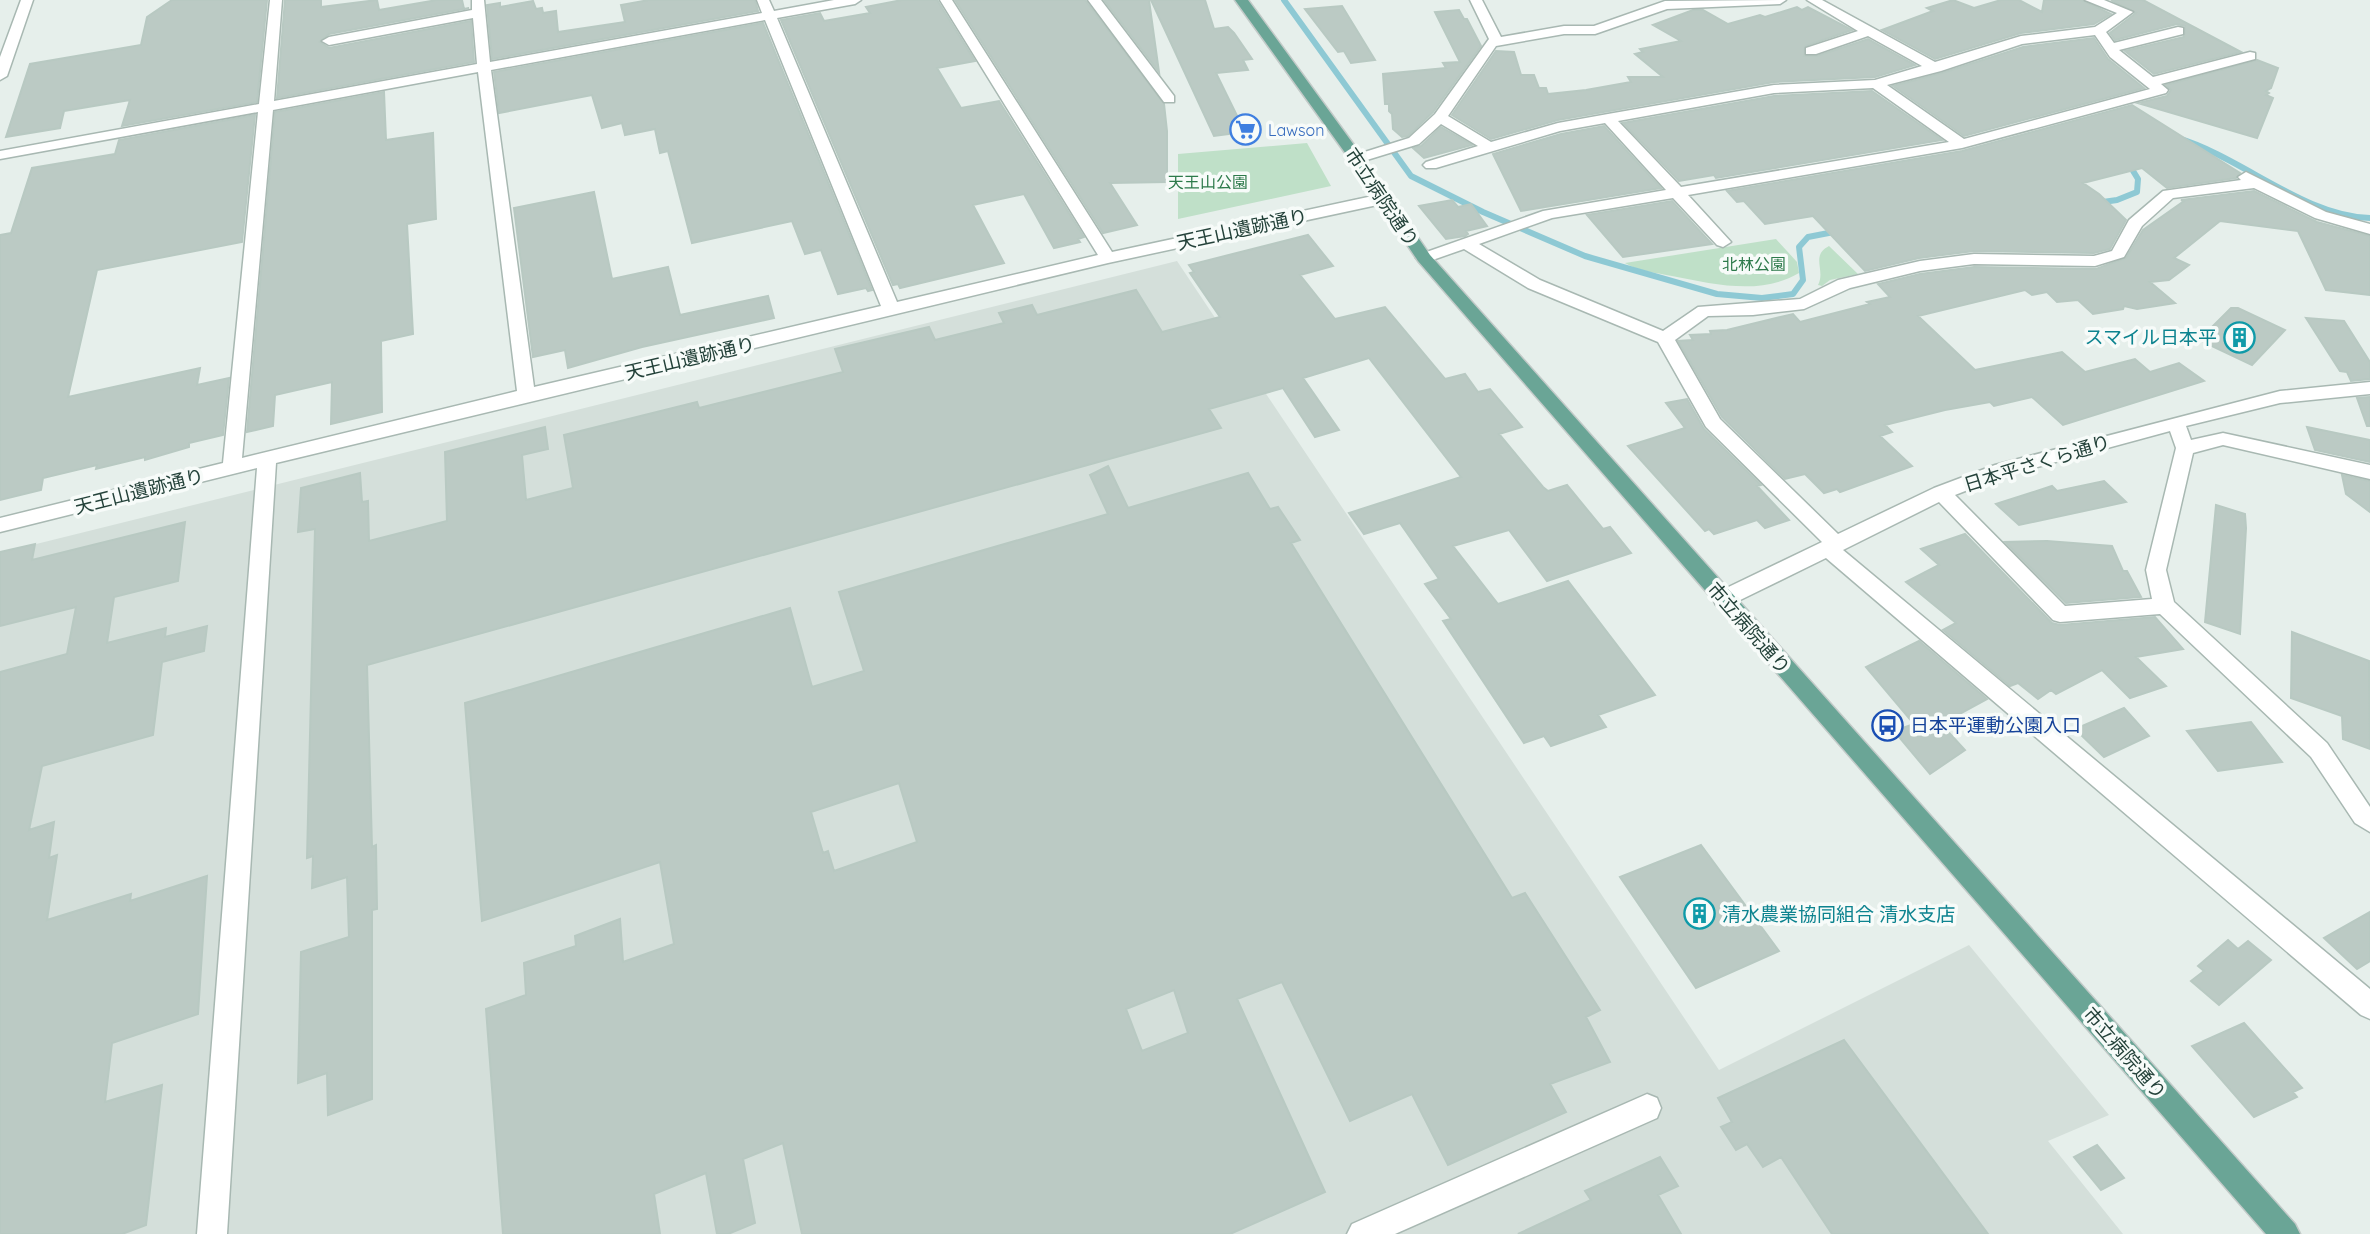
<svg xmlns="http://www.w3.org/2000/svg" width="2370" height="1234" font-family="Quicksand,'Noto Sans JP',sans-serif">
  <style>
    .built { fill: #d4dfda }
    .green { fill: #bfe0c8 }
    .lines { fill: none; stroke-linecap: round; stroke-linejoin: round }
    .stream { stroke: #8ec9d4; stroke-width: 6 }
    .building { fill: #bbcac4; stroke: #b8c9c2; stroke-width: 2; fill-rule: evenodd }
    .minor-casing { stroke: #a8b8b2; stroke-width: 3 }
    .major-casing { stroke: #c2cac8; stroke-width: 3 }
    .minor { fill: #fff; fill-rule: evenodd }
    .major { fill: #6aa596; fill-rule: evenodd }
    .labels { text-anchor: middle; stroke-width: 7; stroke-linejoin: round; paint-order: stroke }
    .far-shop-label { font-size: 16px; fill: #366cbe; stroke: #f7fbf9; text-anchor: start }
    .far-park-label { font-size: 16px; fill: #2d7a4b; stroke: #f7fbf9 }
    .street-label { font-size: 19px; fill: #24423a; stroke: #f7fbf9 }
    .culture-label { font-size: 19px; fill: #0d838f; stroke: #f7fbf9; text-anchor: end }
    .transit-label { font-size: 19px; fill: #164399; stroke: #f7fbf9; text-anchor: start }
  </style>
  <rect width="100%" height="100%" fill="#e6efeb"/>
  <path class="built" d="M1177,261l542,809 250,-125 140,170 -61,26 75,93h-2123v-681z"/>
  <path class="green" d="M1307,143l24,43 -153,33v-65z
    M1776,239l21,23 2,11c-39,23 -85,11 -127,3 -15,-3 -34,-5 -47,-13z
    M1829,246l29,28 -28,6 -8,6 -4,-1c8,-15 -8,-29 11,-39z"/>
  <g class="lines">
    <path class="stream" d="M1284,0l127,176 72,36 102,44 132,38 45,4 31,-4 10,-14 -4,-33 9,-10 31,-6
      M2177,138c65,19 126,78 193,80
      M2096,203l21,-3 20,-8 1,-13 -11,-18"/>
  </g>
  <path class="building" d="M172,0h95l-10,102 -135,24 8,-26 -66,11 -4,17 -54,9 24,-73 111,-19 6,-28z
    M285,0h36v7l56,-7 2,10 58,-10h25l2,9 5,-1 -140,26 -9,8 9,6 142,-27 3,41 -197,36z
    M649,0h106l3,11 -266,48 -5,-54 13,-2v4l33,-6 3,8 6,-1 1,5 13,-2 2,21 67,-10 -4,-17z
    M902,0h35l38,61 -38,7 24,40 38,-7 85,136 -6,2 2,3 -26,6 -30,-54 -51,11 31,58 -104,25 -2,-4 -5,1 -112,-265 39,-7 4,8 46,-8 -4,-6z
    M955,0h130l79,104 3,27v51l-57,1 27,42 -34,8z
    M1104,0h45l10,72z
    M1151,0h54l9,29 14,-2 6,6 18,26 -9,1 5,10 -32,3 29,59 -31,4z
    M1953,0l21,8 27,-8h18l23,12 2,-12h38l29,14 -17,10 -73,9 -86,26 -53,-29 51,-19 -6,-3z
    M2111,0h32l98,52 -87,22 -29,-23 59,-14 1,-11 -8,-2 -62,16 -5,-7 26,-20z
    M1342,6l33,54 -24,3 -7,-12 -6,1 -33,-43z
    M1797,7l5,3 6,-3 44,23 -47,16 -1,10h13l51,-17 47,26 -40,12 -101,5 -216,38 -67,19 -39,-24 44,-64 18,1 7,23h13l5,13h7l2,6 38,-4 45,-8 -3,-5h35l-28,-23 8,-2 -3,-3 41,-8 -28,-16 40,-15h10l25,14 32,-9 5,2z
    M1459,10l5,9h3l14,27 -48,66 -25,24 -6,1 -9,-8 -1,-15 -3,-3v-7h-4l-2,-30 63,-6 -3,-5 17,-1 -25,-50z
    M763,23l109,267 -4,1 -2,-3 -28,6 -17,-44 -16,4 -13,-33 -100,22 -24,-92 -8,2 -5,-24 -30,6 -3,-12 -20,5 -10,-33 -93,18 -5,-41z
    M2094,38l14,21 36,29 -180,48 -71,-50 49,-13 81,-26z
    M2257,60l21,8 -7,20 -5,3 3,2 -3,2 7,3 -16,40 -119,-35 29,-7 4,-6 -5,-5z
    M1872,91l70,49 -226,38 -2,-3 -35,6 -56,-58 151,-27z
    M384,92l2,48 47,-7 3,86 -29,5 6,110 -32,7 1,71 -51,12 1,-42 -57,13 -2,31 -26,6 28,-320z
    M2132,105l108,68 -4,5 -69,10 -25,-20 -59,15 16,11 27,26 -16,29 -16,4 -120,-2 -55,7 -54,13 -52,-55 -48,8 -21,-23 -7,1 -10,-11 235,-40z
    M255,115l-13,127 -145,28 -29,127 132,-29 -3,17 32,-7 -6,57 -34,8v4l-44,13v-3l-49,12 1,-4 -54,13 -2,12 -41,10v-265l11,-2 21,-65 83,-14 4,-14z
    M1604,126l57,62 -140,23 -28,-57 68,-20z
    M1441,127l31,18 -48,13 -11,-10 8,-2z
    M2254,191l63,31 53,14v59l-44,-5 -28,-59 -78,-10 -46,37 15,7 -20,15 -19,2 25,21 -38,6 -13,-3 -1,3 -30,5 -15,-14 -21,2 -10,-10 -15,3 -7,-5 -107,26 57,54 87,-18 23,20 50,-13 15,13 29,-9 25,18 -141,44 -31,-28 -38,9 -4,-4 -45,8 -60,15 7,7 -12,4 32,30 -72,26 -3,-3 -13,4 -19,-19 -20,5 -63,-62 -44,-76 15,-1 -3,-5 21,-1 -1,-3 17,-1 66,-16 7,8 70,-18 -3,-2 23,-5 -12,-13 42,-10 54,-7 122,2 30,-11 17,-28 41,-29 -3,-1z
    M594,192l18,87 56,-12 12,48 88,-19 6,22 -132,29 -74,21 -3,-18 -32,7 -19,-149z
    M1452,200l6,7 13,-3 16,22 -21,5 2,3 -3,2 -19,3 -27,-33z
    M1672,201l40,43 -89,13 -36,-42z
    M1308,235l25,31 -33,9 35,44 50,-12 60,72 20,-5 13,18 12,-3 32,38 -23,7 44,53 5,4 19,-6 36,44 7,-2 21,26 -84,28 -38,-51 -56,16 45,58 70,-23 87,114 -57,20 8,12 -55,19 -7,-10 -20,7 -81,-122 8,-2 -26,-35 14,-5 -39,-56 -36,11 -15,-21 112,-36 -92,-119 -66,20 36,52 -24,7 -32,-49 -74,21 12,19 -854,237 5,182 4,-2 1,64 -5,1v189l-44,16 -1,-42 -29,10 3,-131 48,-15 -2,-60 -35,11 1,-32 -6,2 8,-329 -17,3 3,-44 59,-15 2,29 6,-1 1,40 78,-20 -2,-69 100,-25 3,22 -26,6 4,45 47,-12 -9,-53 133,-33 2,6 144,-36 -8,-23 94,-22 6,13 69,-17 -5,-10 33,-8 5,10 99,-25 26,42 58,-15 -30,-44 4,-1 -5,-7z
    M2231,308h7l47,22 -33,35 -53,-25z
    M2306,318l38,3 26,41v17l-19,2 -4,-9 -7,-1z
    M2370,397v29h-3l-10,-28z
    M1687,399l17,30 57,56 -4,1 32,34 -24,8 -8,-8 -43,14 -5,-5 -4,2 -77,-85 57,-18 -19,-25z
    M2307,427l63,13v22l-55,-12z
    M1108,466l20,42 120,-35 22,36 8,-2 22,33 -9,3 221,355 13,-5 75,117 -14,7 24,45 -60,22 16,28 -118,53 -36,-71 -62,27 -68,-139 -45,17 88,193 -95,42h-428l-19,-91 -40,16 12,64 -27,11h-11l-11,-61 -52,21 6,40h-157l-17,-225 40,-14 -2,-32 52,-17 -1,-10 45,-17 3,43 51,-18 -14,-82 -178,59 -17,-218 325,-95 22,79 52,-16 -25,-79 269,-78 -18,-39zM899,783l18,59 -83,29 -6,-20 -5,2 -12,-41zM1174,990l14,43 -46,18 -16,-42z
    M2342,475l28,6v31l-24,-18z
    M2104,481l22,21 -107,23 -23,-21 56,-18 5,5z
    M2216,505l29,9 1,14 -6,106 -35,-12z
    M185,522l-7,59 -64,16 -7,46 59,-15 -1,9 42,-11 -3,25 -42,11 -9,73 -111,31 -13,64 25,-8 -5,36 8,-3 -10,65 84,-26 -1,7 77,-25 -9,138 -86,29 -7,59 57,-17 -16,140 -24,9h-122v-562l67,-18 9,-47 -76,19v-74l35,-8 -3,16z
    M1965,534l87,89 8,2 95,-8 28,32 -47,8 30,29 -36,12 -28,-28 -46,24 -5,-4 -13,9 -20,-16 -8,3 -67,-56 13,-7 -50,-41 33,-17 -18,-16z
    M2047,541l65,5 11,25h4l14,26 -75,6 -61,-61z
    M2292,632l77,29 1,88 -27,-10 -1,-23 -51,-18z
    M1919,641l68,58 -46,25 24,26 -35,24 -36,-43 20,-7 -48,-57z
    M2124,708l25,28 -45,21 -29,-28z
    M2251,722l31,40 -64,9 -31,-40z
    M1701,845l78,106 -83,37 -76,-111z
    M2370,912v49l-13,8 -33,-31z
    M2228,940l10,9 10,-8 23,19 -52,45 -28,-24 13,-10 -6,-5z
    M2244,1023l58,65 -9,4 4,5 -43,20 -62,-71z
    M1844,1040l144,194h-156l-51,-77 -18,10 -16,-23 -11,6 -15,-23 11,-5 -14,-24z
    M2097,1145l27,33 -23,12 -27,-33z
    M1660,1157l18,29 -20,9 23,39h-163l73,-34 -6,-9z"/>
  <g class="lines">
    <defs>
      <path id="minor" d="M21,0h12l-26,76 -7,4v-23z
        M270,0h12l-8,101 203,-37 -4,-46 -144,27 -7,-4 7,-4 143,-27v-10h12l6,62 272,-49 -5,-13h12l5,11 60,-11h27l-6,4 -78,14 120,284 201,-47 -158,-255h12l160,252 270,-58 8,5 -8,5 -274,59 -832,200 -49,771h-30l60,-766 -257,64v-14l223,-55 35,-351 -258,47v-8l259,-47zM765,20l116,286 -347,81 -43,-317zM478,72l39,319 -275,67 31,-348z
        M1088,0h13l73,96v6h-10z
        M1470,0h12l19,37 63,-11h30l71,-25 121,-1 -6,4 -113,5 -72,25h-31l-68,12 -48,70 43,26 67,-19 50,-9 166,-29 101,-5 47,-14 -54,-30 -52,18h-10v-6l52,-17 -51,-31h15l113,62 86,-26 74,-9 22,-14 -32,-13h19l29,12 -27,20 8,11 64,-16 5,1v6l-64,16 34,27 97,-25 5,1v6l-94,25 7,6 -2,3 -204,55 -274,47 43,47 -8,5 -6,-2 -44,-47 -121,20 -73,26 61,36 123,51 35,-24 102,-8 38,-19 82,-19 54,-7 120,2 18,-5 17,-31 34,-29 78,-11 -3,-3 8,-5 80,40 44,12v10l-55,-16 -61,-30 -81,10 -31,28 -18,31 -29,9 -121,-2 -54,7 -70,17 -46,21 -51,6 -45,1 -33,24 45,79 118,115 96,-46 61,-23 285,-74 90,-9v12l-90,9 -94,23 5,14 32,-7 147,32v14l-147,-34 -30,8 -27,117 8,32 153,141 43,64v25l-15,-9 -44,-66 -151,-143 -100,8 -7,-2 -114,-118 -96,48 527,439v30l-9,-4 -535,-457 -96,47 -7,2 -7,-2 -3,-6 3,-6 106,-51 -116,-115 -48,-85 -130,-54 -64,-39 -40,14 -8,-5 2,-3 125,-44 123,-21 -61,-67 -45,8 -124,37h-10l-3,-3 3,-3 52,-16 -37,-22 -22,20 -62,19 -7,-4 2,-3 57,-18 26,-24 54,-75zM2095,35l15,22 40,32 -186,50 -77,-54 54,-14 81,-27zM1873,88l76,54 -268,45 -63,-66 156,-28zM2170,431l6,17 -30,122 6,29 -87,7 -110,-111 46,-18z
        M1647,1094l10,4 4,10 -4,10 -262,116h-48l5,-10z"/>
      <path id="major" d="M1235,0h13l114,156 68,99 865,969 5,10h-34l-848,-973 -67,-100z"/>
    </defs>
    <use href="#minor" class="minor-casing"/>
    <use href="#major" class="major-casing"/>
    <use href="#minor" class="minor"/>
    <use href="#major" class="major"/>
  </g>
  <defs>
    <symbol id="supermarket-ring" viewBox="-11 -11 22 22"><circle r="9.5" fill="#f7fbf9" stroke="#3f7fe0" stroke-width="1.5"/><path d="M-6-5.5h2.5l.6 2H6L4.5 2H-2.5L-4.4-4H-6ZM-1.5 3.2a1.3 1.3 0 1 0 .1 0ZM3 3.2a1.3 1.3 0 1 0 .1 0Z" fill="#3f7fe0"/></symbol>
    <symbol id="building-ring" viewBox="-11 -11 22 22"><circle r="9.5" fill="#f7fbf9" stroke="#0f9aa8" stroke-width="1.5"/><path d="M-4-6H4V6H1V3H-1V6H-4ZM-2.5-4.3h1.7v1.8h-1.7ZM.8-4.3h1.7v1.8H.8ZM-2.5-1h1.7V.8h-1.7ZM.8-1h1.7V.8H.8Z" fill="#0f9aa8"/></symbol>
    <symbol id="bus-ring" viewBox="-11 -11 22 22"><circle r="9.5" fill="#f7fbf9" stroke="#1a4fb4" stroke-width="1.5"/><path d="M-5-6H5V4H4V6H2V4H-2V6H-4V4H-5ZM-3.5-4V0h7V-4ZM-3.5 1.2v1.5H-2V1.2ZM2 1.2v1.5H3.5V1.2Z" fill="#1a4fb4"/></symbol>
  </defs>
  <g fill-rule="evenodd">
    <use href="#supermarket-ring" x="1228" y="112" width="35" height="35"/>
    <use href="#building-ring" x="2222" y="320" width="35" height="35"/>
    <use href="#bus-ring" x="1870" y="708" width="35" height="35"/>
    <use href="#building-ring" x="1682" y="896" width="35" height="35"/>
  </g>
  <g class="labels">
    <g class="far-shop-label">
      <text x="1268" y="136">Lawson</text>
    </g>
    <g class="far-park-label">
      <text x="1208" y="188">天王山公園</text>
      <text x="1754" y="270">北林公園</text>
    </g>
    <g class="street-label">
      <text transform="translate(1382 197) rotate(56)" y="7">市立病院通り</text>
      <text transform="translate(1242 229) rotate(-12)" y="7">天王山遺跡通り</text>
      <text transform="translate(690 358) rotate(-13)" y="7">天王山遺跡通り</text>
      <text transform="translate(2037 463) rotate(-17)" y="7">日本平さくら通り</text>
      <text transform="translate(139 491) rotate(-14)" y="7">天王山遺跡通り</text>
      <text transform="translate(1749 628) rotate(49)" y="7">市立病院通り</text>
      <text transform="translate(2125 1053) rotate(49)" y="7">市立病院通り</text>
    </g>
    <g class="culture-label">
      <text x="2217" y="344">スマイル日本平</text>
      <text x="1722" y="921" text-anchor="start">清水農業協同組合 清水支店</text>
    </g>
    <g class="transit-label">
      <text x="1910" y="732">日本平運動公園入口</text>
    </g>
  </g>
</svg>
